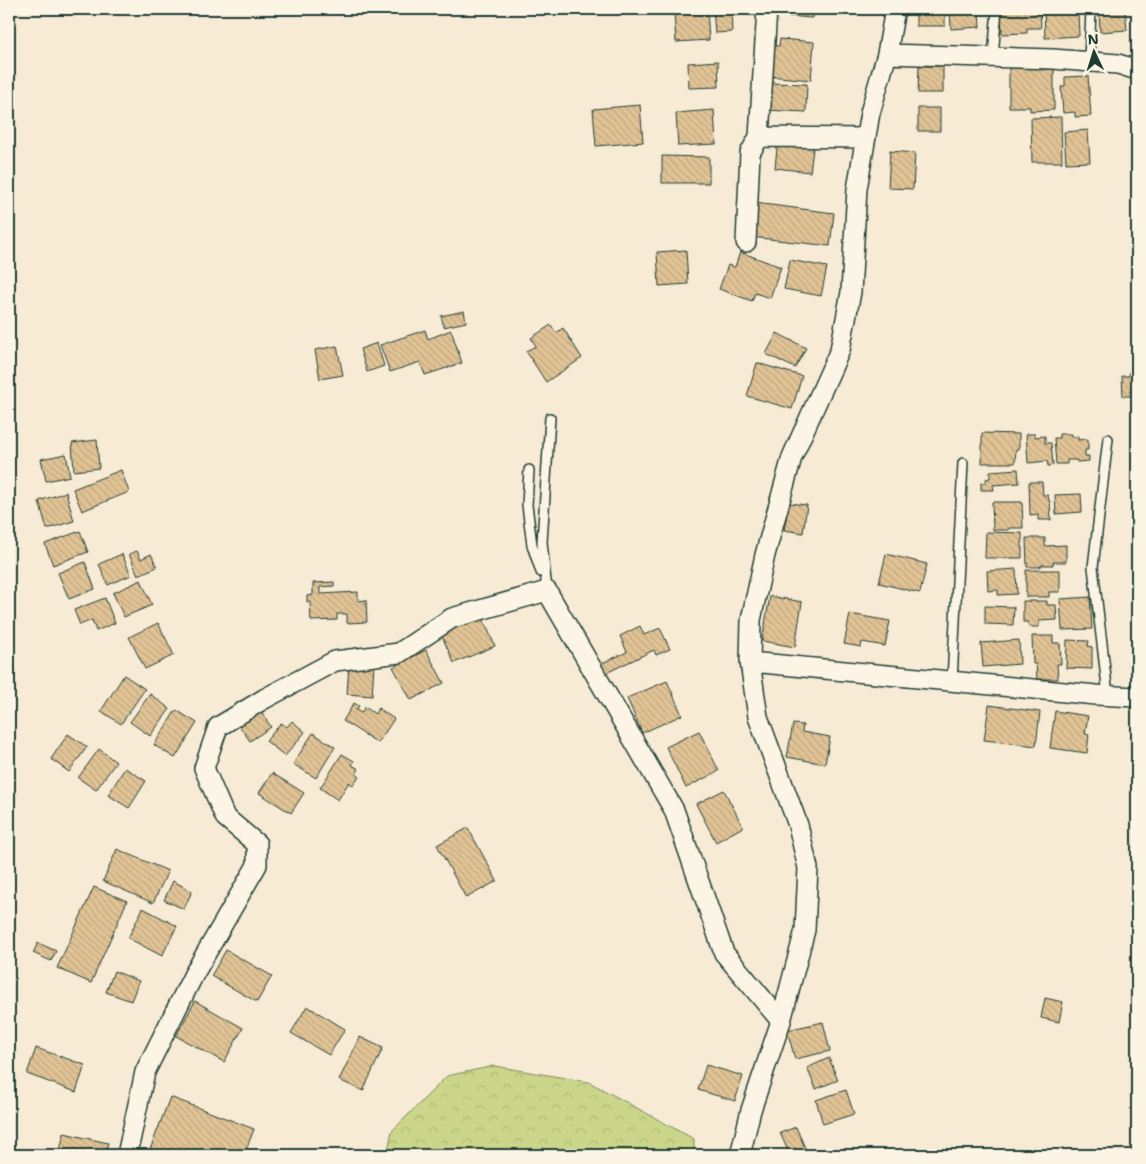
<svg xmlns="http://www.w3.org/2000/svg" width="1146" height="1164" font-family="'Shantell Sans',sans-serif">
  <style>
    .forest { fill: url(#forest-crowns); stroke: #758a5f }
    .building { fill: url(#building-back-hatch); stroke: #1f3d34 }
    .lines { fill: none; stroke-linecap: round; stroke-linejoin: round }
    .lane-casing { stroke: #1f3d34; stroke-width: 12 }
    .street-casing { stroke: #1f3d34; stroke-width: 22 }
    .lane { stroke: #fcf5e5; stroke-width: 9 }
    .street { stroke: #fcf5e5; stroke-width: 19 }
  </style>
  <defs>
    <pattern id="forest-crowns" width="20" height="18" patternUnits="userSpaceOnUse" patternTransform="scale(1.25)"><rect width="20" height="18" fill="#cbd68a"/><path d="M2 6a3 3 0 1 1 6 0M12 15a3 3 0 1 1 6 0" fill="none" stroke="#aeb978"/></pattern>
    <pattern id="building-back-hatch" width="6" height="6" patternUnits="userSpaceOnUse" patternTransform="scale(1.25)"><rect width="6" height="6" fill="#e1c395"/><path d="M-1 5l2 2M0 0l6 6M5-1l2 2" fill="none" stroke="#c1a881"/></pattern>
  </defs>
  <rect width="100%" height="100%" fill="#f7ebd5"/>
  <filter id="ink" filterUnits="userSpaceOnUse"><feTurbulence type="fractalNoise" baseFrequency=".02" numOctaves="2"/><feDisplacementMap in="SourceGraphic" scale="10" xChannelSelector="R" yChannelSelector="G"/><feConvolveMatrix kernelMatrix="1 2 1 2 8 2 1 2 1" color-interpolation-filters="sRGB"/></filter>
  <g filter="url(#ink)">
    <path class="forest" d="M494,1066l95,16 105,57v16h-307l5,-24 55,-55z"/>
    <path class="building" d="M713,9h18l1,23 -17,1z
      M774,9h39l-1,9 -39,-3z
      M916,9h29v17h-29z
      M950,9h29l1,18 -29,2z
      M1001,9h39l1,19h-14v5l-25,1z
      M1044,9h34l1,27 -34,2z
      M1099,9h26l2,21 -27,2z
      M707,10l2,30 -33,2 -2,-29z
      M780,39l34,3 -3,38 -42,-4 3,-30h7z
      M718,61l1,26 -30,1 -1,-25z
      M1009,63h30v7l15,-1v41l-24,1v-4h-21z
      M919,66h24v27h-25z
      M1088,76l3,40 -16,1v-5l-12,1 -2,-26 4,-1v-9z
      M766,83l41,1 -1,28 -41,-2z
      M640,105l3,37 -47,4 -3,-37z
      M918,108h22v23h-22z
      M714,110l2,34 -38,2 -2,-33z
      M1061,117l1,45h-30l-1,-44z
      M1088,130l2,32 -24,1 -2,-31z
      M778,138l36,4 -4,30 -35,-4z
      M890,151l25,2 -2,36 -25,-1z
      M662,156l47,1v26h-47z
      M755,203l79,10 -4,33 -79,-9z
      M686,250l2,34 -29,2 -2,-34z
      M740,252l41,15 -11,31 -15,-5 -3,8 -33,-12 9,-24 7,2z
      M790,260l37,7 -6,29 -37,-7z
      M464,311l2,11 -22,5 -3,-11z
      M551,325l5,8 7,-5 19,30 -36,24 -20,-31 10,-5 -5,-8z
      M425,330l3,9 23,-9 11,33 -37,12 -5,-13 -30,10 -10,-27z
      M777,333l29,15 -11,20 -29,-14z
      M377,343l7,23 -17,6 -7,-23z
      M337,346l6,29 -23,4 -5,-29z
      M757,363l45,13 -10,33 -45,-13z
      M1129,372h8v24h-14l-1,-20h7z
      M982,433l37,1v15h-3l-1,14h-33z
      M1026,434h9v3l10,-1v7h6l2,22 -5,1 -1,-5 -19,2z
      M1059,434h12v3l7,-1v4l10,-1v11h-3v6h4v5l-12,1v-2h-10v4h-11l-2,-26h5z
      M97,440l2,28 -25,3 -2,-28z
      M66,454l4,22 -24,5 -5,-22z
      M1018,469l1,14 -26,2 1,5h-13v-7h5v-4l4,-1v-7z
      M121,470l8,22 -47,19 -9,-22z
      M1029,482h13l1,13h5l1,6h1l1,19h-13v-6l-8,1z
      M66,492l8,29 -27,8 -8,-28z
      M1081,494l1,18 -26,2 -1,-19z
      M992,502h30l1,26h-14v2h-16z
      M789,503l18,2 -4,28 -19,-3z
      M80,531l8,21 -35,13 -8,-21z
      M986,532l36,1v25h-37z
      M1026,538h19v8l21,-1v17h-13v3h-12v2h-14z
      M137,551l4,8 10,-5 6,13 -19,8 -9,-21z
      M122,554l9,21 -23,10 -9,-21z
      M886,554l41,10 -7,29 -41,-10z
      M85,562l10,27 -26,10 -11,-26z
      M1016,569l1,25 -19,1v-5l-10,1 -1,-20z
      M1026,570h34v22h-11v5h-23z
      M141,580l11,25 -28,12 -11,-24z
      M334,582v4l-14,1v7l38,-2v9l8,-1 1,22 -20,1v-9h-10v6l-26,1 -1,-19h-3v-6l6,-1v-12z
      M770,596l32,6 -7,45 -33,-6z
      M1090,597l2,32 -30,1 -2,-31z
      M105,598l10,25 -19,8 -4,-11 -12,5 -6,-15z
      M1023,601h24v4h9l1,15 -18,1v6h-10l-1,-5h-5z
      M985,606l29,1 -1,18 -28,-1z
      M850,614l40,7 -5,25 -23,-4 -1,5 -17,-3z
      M482,616l13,30 -41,17 -13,-29z
      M158,623l16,32 -29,14 -16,-32z
      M640,626l4,9 16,-7 10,21 -14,6 -2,-5 -52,25 -4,-10 29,-13 -7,-16z
      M1032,636h21v7h7l1,21h-4l1,15h-21l-1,-15h-3z
      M1019,640l1,24 -37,3 -2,-24z
      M1067,640l22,1 -1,5 4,1v22l-26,-1z
      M426,650l18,33 -33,17 -18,-33z
      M349,664l25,1 -2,31 -25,-2z
      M124,675l21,14 -24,35 -20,-13z
      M667,681l15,34 -40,18 -15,-35z
      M150,694l20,15 -20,27 -20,-14z
      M354,703l5,3 -3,4 5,3 4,-6 10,7 3,-6 16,11 -16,24 -35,-22z
      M989,705l51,7 -4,34 -52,-6z
      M259,709l12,18 -21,14 -12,-17z
      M176,710l21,13 -22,35 -21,-13z
      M1055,711l33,5 -3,18h4l-2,19 -37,-5z
      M292,721l13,11 -20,24 -19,-15 15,-18 6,4z
      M793,724l10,1 -1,7 28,5 -5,27 -38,-7z
      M699,731l20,40 -33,17 -20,-41z
      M313,733l22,14 -19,31 -23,-14z
      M68,734l19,13 -18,25 -18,-13z
      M99,749l17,13 -20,28 -18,-12z
      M342,754l12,7 -2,4 7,4 -3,5 3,2 -6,9 -4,-3 -11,18 -18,-12z
      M125,768l21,13 -17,27 -21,-13z
      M272,773l32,20 -13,20 -32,-20z
      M724,790l19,37 -27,15 -20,-38z
      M468,828l29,53 -31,17 -29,-53z
      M117,849l51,22 -15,32 -50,-22z
      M173,881l19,10 -8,18 -20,-9z
      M94,887l33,14 -36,82 -34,-15z
      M143,908l34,18 -15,30 -34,-18z
      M38,943l18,8 -5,10 -18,-8z
      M226,950l46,26 -15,26 -46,-26z
      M114,971l25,10 -8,20 -25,-9z
      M1045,998l18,4 -4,20 -18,-4z
      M195,1001l48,27 -19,34 -48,-26z
      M307,1006l38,23 -16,26 -38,-22z
      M823,1022l7,29 -35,8 -8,-29z
      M360,1037l23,11 -20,43 -24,-11z
      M36,1048l49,17 -9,27 -49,-18z
      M829,1058l9,22 -22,9 -9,-21z
      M706,1065l37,11 -8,25 -37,-11z
      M846,1090l8,24 -31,10 -7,-24z
      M170,1097l84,32 -10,26h-96z
      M796,1127l12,28h-18l-10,-22z
      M64,1133l44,10 -3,12h-46z"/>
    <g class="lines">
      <defs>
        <path id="lane" d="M993,57l4,-48
          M1089,62l2,-53
          M529,470l-2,35 5,40 9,27
          M547,591l-5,-49 8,-124
          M952,681l11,-218
          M1108,695l-15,-128 15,-128"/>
        <path id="street" d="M887,54l166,5 65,5 19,6
          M759,137l107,1
          M746,242l4,-89 9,-16 8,-128
          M750,662l346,33 41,2
          M127,1155l18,-83 49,-98 63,-109v-21l-32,-27 -21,-49 14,-41 46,-28 71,-38 64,-8 53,-35 95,-27 127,219 50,143 57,68
          M742,1155l-1,-4 10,-41 30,-89 24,-91 3,-62 -10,-43 -40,-108 -8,-55 1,-42 14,-65 27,-98 48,-107 11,-58 6,-103 13,-76 17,-59 8,-45"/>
      </defs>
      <use href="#lane" class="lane-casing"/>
      <use href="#street" class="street-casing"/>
      <use href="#lane" class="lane"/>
      <use href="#street" class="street"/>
    </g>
  </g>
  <rect width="1146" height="1164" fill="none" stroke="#fcf5e5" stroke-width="30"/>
  <rect x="15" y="15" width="1116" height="1134" fill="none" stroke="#1f3d34" stroke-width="2" filter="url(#ink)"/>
  <g transform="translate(1094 52) rotate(356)" stroke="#fcf5e5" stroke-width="4" paint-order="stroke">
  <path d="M0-4L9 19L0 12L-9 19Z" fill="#1f3d34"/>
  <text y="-8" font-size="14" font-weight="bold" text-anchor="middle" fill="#1f3d34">N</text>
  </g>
</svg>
